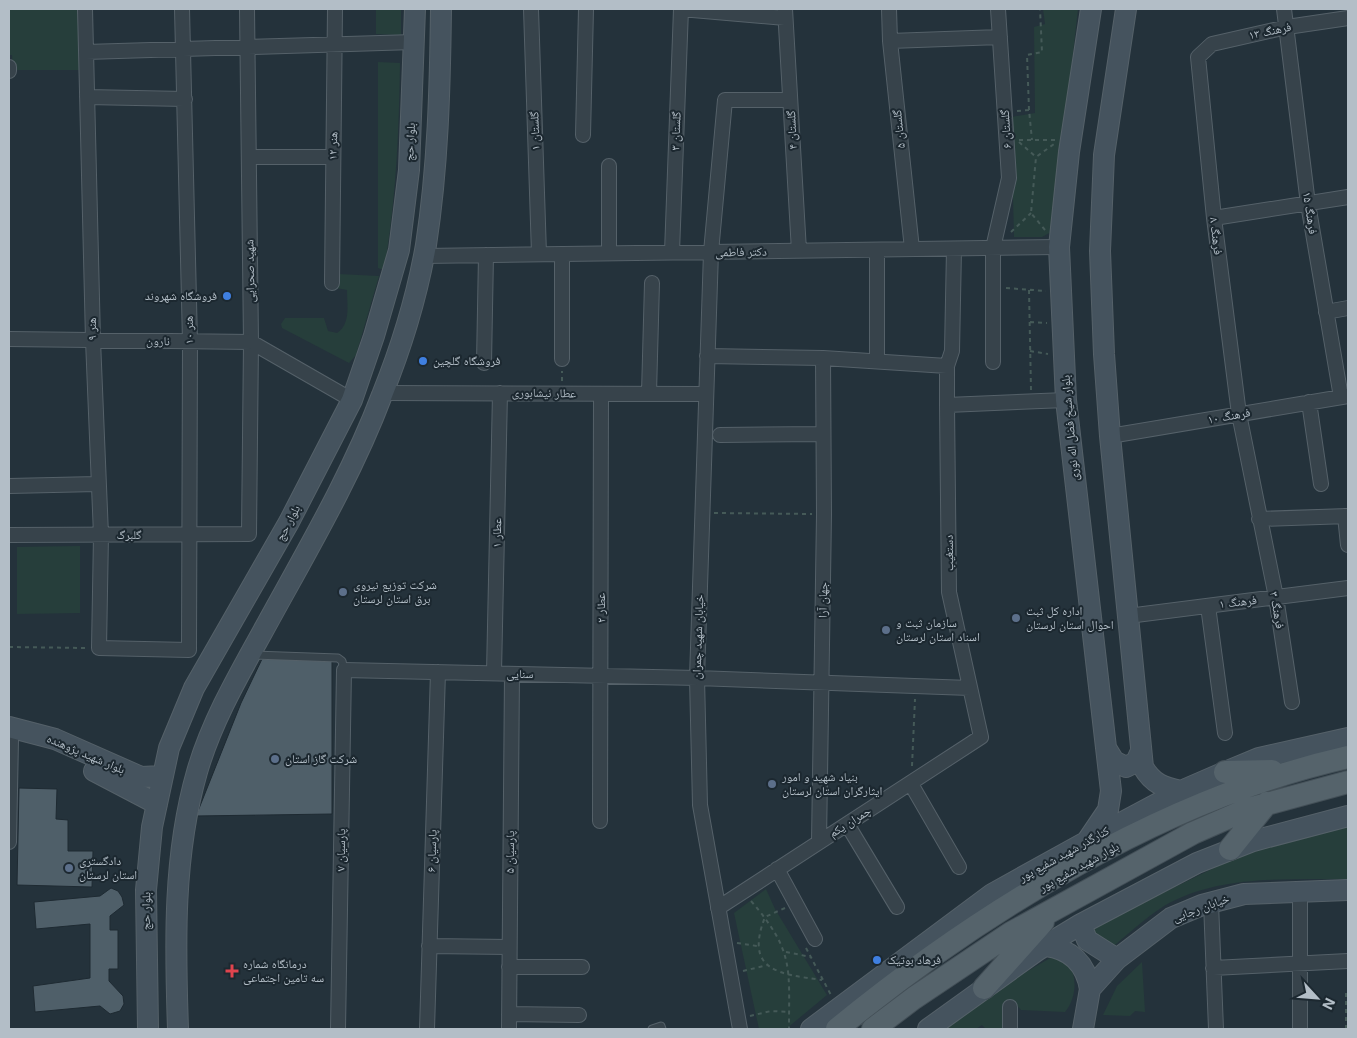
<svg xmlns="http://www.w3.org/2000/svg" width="1357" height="1038" font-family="Inter,'Noto Naskh Arabic',sans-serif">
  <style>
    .green { fill: #263e3b }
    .building { fill: #4f5f69; stroke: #1e2a32 }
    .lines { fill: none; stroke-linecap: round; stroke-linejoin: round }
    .lane-casing { stroke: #556169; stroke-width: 9 }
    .street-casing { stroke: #556169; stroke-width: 16 }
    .secondary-casing { stroke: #556169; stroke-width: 22 }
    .primary-casing { stroke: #434f57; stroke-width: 24 }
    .path { stroke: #455a58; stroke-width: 2; stroke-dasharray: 4 4; stroke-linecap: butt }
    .lane { stroke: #37434b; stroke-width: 7 }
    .street { stroke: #37434b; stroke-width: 14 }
    .secondary { stroke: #45535e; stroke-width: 20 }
    .primary { stroke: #55636b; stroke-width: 22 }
    .shop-dot { fill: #3f7fe0; stroke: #1c2830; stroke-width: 2 }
    .service-dot { fill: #5c6f8a; stroke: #1c2830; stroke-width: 2 }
    .health-dot { fill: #e0444e; stroke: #1c2830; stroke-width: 2 }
    .labels { text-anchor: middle; stroke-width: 4; stroke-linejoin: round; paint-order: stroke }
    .street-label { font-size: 12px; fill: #b3bec7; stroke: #1c2830 }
    .poi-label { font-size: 12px; fill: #b3bec7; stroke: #1c2830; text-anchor: start }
  </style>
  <rect width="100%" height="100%" fill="#24323b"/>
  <path class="green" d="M9,9h71l9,61h-76l-1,-15h-3z
    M376,9h25v26l-25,-1z
    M1043,9h35l-25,222 -11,6h-28l-3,-120 24,-4 -1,-86 11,-3z
    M378,62l22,1c-1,70 -4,138 -16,207l-6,-2z
    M338,274l41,2 -23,79 -7,8 -67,-35 -1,-4 4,-6h39l4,13 9,2c14,-9 10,-28 10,-43l-11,-2z
    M80,546v67l-63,1v-67z
    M1348,824v55c-61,1 -129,-5 -184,27 -19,12 -37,29 -54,43l-10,-5 -9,-16 129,-63 54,-21z
    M766,889l9,20 52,86 -41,34h-27l-25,-116z
    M1052,957c28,2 27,39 13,55l-44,-2 -6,-7 -8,26h-21l-4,-4 -6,4h-37l61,-42z
    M1142,962l3,50 -10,-1 -5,5 -27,-1 14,-29z"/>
  <path class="building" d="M262,659l70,1v154l-136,2 45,-113z
    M19,788l38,1 -1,30 12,1v31h25l-1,36 -75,-2z
    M111,888l7,3 4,6 2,8 -14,11v14h8v39h-9v12l14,15 1,8 -4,7 -10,3 -10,-8 -65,6 -2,-26 57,-8v-54l-54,5 -2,-27 66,-6z"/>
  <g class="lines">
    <defs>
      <path id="lane" d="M252,655l86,3 4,3 2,9
        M652,1029l9,-3 1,3"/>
      <path id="street" d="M85,9l8,331 8,195 -2,113 90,2 1,-308 -8,-333
        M531,9l8,245
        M681,9l104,9
        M785,9l14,242
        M889,9l1,32 22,208
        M1284,9l24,195 33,193
        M890,41l110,-4
        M86,52l328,-10
        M9,67v4
        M87,97l98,2
        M583,135l3,-126
        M249,157h84
        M609,166v87
        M1214,218l134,-21
        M877,250v110
        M672,252l9,-243
        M562,254v105
        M424,256l635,-9
        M332,283l3,-274
        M1326,312l22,-4
        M9,339l242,3 101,58
        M707,356l116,2 124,8
        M993,362v-114l16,-70 -11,-169
        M484,363l2,-108
        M384,393l321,1
        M649,393l3,-110
        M1309,402l12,82
        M947,405l119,-5
        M720,435l103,-1
        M1110,436l238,-40
        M9,486l88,-2
        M1345,516l3,29
        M1259,519l89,-3
        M9,535l240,-1 2,-192 -4,-333
        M1208,606l17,127
        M1128,616l220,-28
        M494,673l6,-280
        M1292,702l-16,-105 -37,-183 -25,-196 -16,-161 14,-13 75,-17 61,-9
        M911,784l48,83
        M600,821l1,-427
        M847,824l50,83
        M9,842l2,-103
        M819,842l5,-328 -1,-156
        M777,869l38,70
        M1300,891v138
        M1211,903l5,126
        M718,908l263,-171 -32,-145 -2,-187v-39l5,-15 2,-102
        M429,946l80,1
        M509,967h73
        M1213,968l135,-7
        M509,1014l70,1
        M338,1029l6,-359 353,8 273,10
        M427,1029l11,-357
        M509,1029l3,-355
        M740,1029l-40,-224 -3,-127 14,-426 14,-152h65
        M1010,1029v-22"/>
      <path id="secondary" d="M1126,9l-22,146 -4,96 4,103 6,82 33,331c10,17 20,20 38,24
        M9,727l46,12 86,38 22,-1
        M1106,748l8,13 12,6 10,-5 5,-11
        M94,771l63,33
        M1087,841l21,-31 3,-19 -45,-391 -7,-153 10,-95 22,-143
        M1081,924l6,16 30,19
        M1046,946c25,3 40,18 44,43
        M148,1029l-2,-139 6,-63 17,-79 25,-60 95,-166 63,-122 22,-64 25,-86 10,-80 6,-161
        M178,1029c-3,-85 -5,-174 19,-257 14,-49 41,-96 66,-141 42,-77 88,-154 119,-236 19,-47 35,-99 44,-150 12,-78 14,-157 15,-236
        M811,1029l181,-135 110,-61 79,-42 44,-19 34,-14 89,-20
        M928,1029l110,-79 43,-26 116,-61 56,-22 95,-25
        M1083,1029l7,-40 27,-30 54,-41 31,-13 42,-11 104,-4"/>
      <path id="primary" d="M1225,772l47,-1
        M1230,849l37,-46
        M984,988l59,-66
        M837,1029c144,-118 328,-231 511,-272
        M873,1029l41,-31 97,-65 182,-100 55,-24 100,-27"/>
    </defs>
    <use href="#lane" class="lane-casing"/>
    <use href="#street" class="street-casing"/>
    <use href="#secondary" class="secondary-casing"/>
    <use href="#primary" class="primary-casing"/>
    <path class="path" d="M1029,110l-2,-55 15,-3 -2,-43
      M1017,111l12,-1 3,30
      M1019,140h36
      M1019,142l17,15
      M1045,230l-14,-17 5,-56 18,-13
      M1011,232l20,-19
      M1006,288l40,3
      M1029,290l2,100
      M1030,322l17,1
      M1030,351l18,3
      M562,381v-10
      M714,513l98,1
      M9,647l77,1
      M912,766l3,-67
      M751,901c43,50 38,66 38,128
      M785,908l-20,9c-21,54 14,57 57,63
      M737,943l20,3
      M806,948l25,47
      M786,952l25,5
      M743,971l25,-6
      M750,1016l21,-5 18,1
      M1346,1029v-39h2"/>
    <use href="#lane" class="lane"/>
    <use href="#street" class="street"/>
    <use href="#secondary" class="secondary"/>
    <use href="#primary" class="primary"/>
  </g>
  <g class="shop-dot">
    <circle cx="227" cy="296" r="5"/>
    <circle cx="423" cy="361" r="5"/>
    <circle cx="877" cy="960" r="5"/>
  </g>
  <g class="service-dot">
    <circle cx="343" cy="592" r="5"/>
    <circle cx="1016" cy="618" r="5"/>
    <circle cx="886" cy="630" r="5"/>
    <circle cx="275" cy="759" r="5"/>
    <circle cx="772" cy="784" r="5"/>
    <circle cx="69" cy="868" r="5"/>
  </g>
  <path class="health-dot" d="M229.5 963.5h5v5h5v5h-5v5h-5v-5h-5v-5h5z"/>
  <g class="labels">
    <g class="street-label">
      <text transform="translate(1270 31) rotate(-12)" y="4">فرهنگ ۱۳</text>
      <text transform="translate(899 129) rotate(-96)" y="4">گلستان ۵</text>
      <text transform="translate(1006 129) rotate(-94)" y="4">گلستان ۶</text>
      <text transform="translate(792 130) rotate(-93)" y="4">گلستان ۴</text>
      <text transform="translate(535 131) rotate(-92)" y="4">گلستان ۱</text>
      <text transform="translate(676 131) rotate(-88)" y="4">گلستان ۳</text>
      <text transform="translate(410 142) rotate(-87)" y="4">بلوار حج</text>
      <text transform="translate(333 146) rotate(-89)" y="4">هنر ۱۲</text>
      <text transform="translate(1310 213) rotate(81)" y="4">فرهنگ ۱۵</text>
      <text transform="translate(1216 236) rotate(83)" y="4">فرهنگ ۸</text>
      <text transform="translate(741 252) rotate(-1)" y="4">دکتر فاطمی</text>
      <text transform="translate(250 271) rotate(-91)" y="4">شهید صحرایی</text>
      <text transform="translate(92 329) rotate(-91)" y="4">هنر ۹</text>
      <text transform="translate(189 330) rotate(-91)" y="4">هنر ۱۰</text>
      <text transform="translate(158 341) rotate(1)" y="4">نارون</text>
      <text transform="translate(544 393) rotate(1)" y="4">عطار نیشابوری</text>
      <text transform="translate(1229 416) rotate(-10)" y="4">فرهنگ ۱۰</text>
      <text transform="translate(1070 428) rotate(-95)" y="4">بلوار شیخ فضل اله نوری</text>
      <text transform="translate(288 523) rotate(-62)" y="4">بلوار حج</text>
      <text transform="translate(497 533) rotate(-89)" y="4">عطار ۱</text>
      <text x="129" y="539">گلبرگ</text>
      <text transform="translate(949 553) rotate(-91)" y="4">دستغیب</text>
      <text transform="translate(823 600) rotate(-89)" y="4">جهان آرا</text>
      <text transform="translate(1238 602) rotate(-7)" y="4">فرهنگ ۱</text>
      <text transform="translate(601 608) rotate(-90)" y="4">عطار ۲</text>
      <text transform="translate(1277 610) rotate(80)" y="4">فرهنگ ۳</text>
      <text transform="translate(698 637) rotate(-88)" y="4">خیابان شهید چمران</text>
      <text transform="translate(520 674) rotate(1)" y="4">سنایی</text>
      <text transform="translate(86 754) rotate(23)" y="4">بلوار شهید پژوهنده</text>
      <text transform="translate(850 822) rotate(-32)" y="4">چمران یکم</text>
      <text transform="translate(341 850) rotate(-89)" y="4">پارسیان ۷</text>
      <text transform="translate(432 851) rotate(-88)" y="4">پارسیان ۶</text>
      <text transform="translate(510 852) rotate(-89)" y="4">پارسیان ۵</text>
      <text transform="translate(1064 854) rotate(-29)" y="4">کنارگذر شهید شفیع پور</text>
      <text transform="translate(1079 867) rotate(-29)" y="4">بلوار شهید شفیع پور</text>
      <text transform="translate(1201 908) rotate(-20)" y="4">خیابان رجایی</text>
      <text transform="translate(146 911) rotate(-89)" y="4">بلوار حج</text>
    </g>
    <g class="poi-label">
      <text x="217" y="300" text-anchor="end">فروشگاه شهروند</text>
      <text x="433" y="365">فروشگاه گلچین</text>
      <text x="353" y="589">شرکت توزیع نیروی<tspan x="353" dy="14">برق استان لرستان</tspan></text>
      <text x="1026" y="615">اداره کل ثبت<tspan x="1026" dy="14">احوال استان لرستان</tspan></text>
      <text x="896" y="627">سازمان ثبت و<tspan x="896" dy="14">اسناد استان لرستان</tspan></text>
      <text x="285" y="763">شرکت گاز استان</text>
      <text x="782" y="781">بنیاد شهید و امور<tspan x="782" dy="14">ایثارگران استان لرستان</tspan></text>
      <text x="79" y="865">دادگستری<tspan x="79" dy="14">استان لرستان</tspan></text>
      <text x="887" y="964">فرهاد بوتیک</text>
      <text x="243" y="968">درمانگاه شماره<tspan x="243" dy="14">سه تامین اجتماعی</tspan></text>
    </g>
  </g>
  <rect width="1357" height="1038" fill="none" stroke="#b3bec7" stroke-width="20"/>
  <g transform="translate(1317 998) rotate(116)" stroke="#1c2830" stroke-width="4" paint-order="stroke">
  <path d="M0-4L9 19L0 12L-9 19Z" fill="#b3bec7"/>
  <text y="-8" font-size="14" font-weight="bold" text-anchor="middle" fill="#b3bec7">N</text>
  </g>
</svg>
